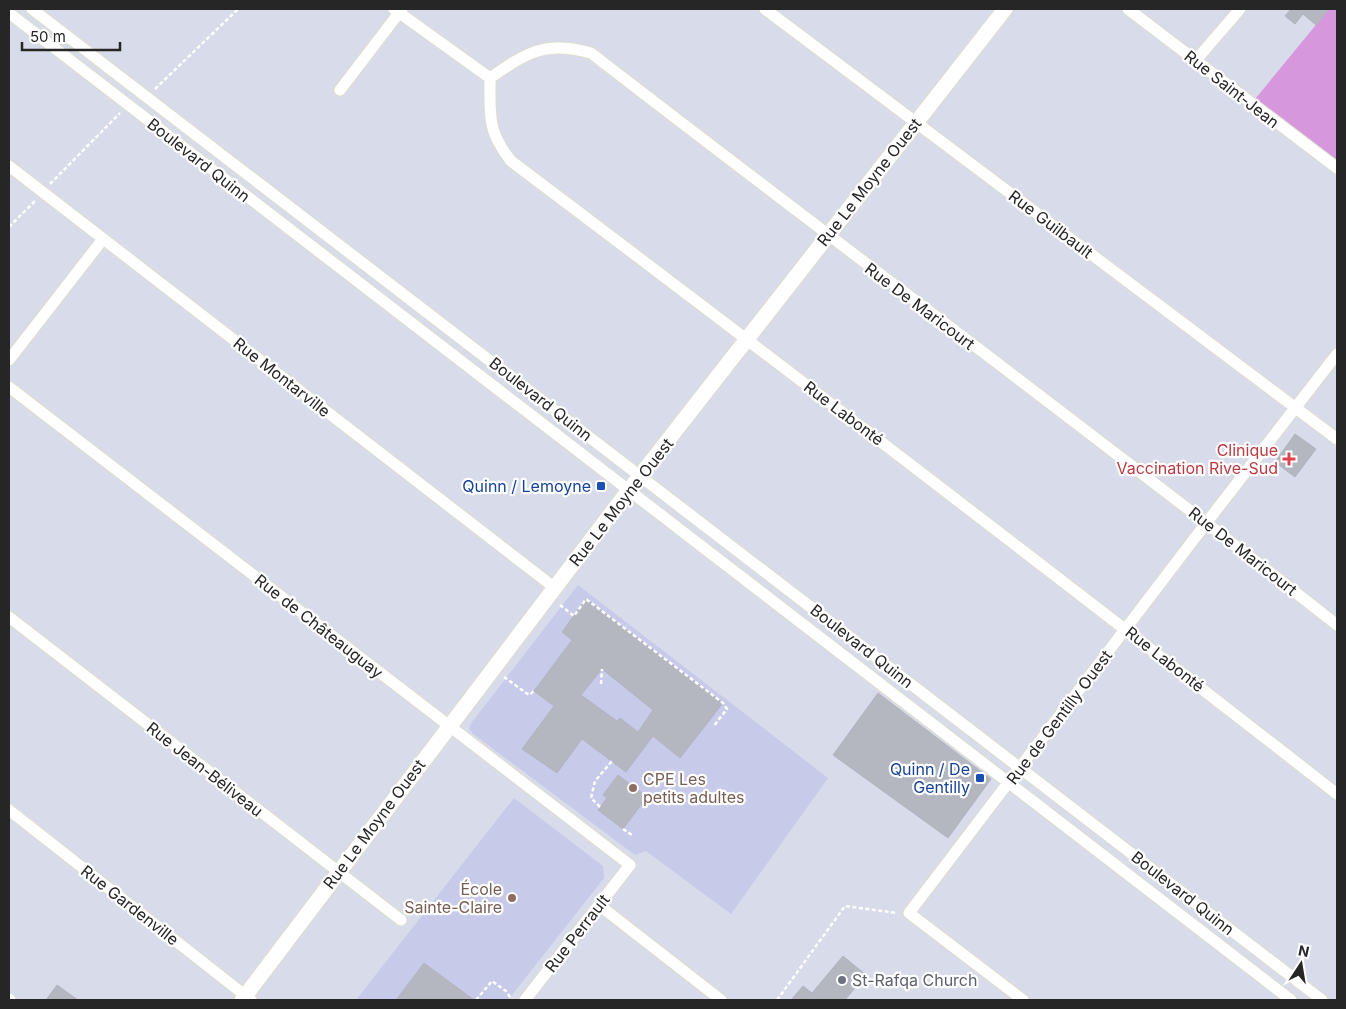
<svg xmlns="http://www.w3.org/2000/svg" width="1346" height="1009" font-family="Inter,sans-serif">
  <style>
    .education { fill: #c8caea }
    .green { fill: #d797dd }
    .building { fill: #b4b6c0; stroke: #b2b4c3; fill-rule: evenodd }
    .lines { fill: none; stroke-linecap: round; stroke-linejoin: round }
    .minor-casing { stroke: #dedfce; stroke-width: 13 }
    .tertiary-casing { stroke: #dedfce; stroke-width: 17 }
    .path { stroke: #fff; stroke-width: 2.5; stroke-dasharray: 4 2.5; stroke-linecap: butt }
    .minor { stroke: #fff; stroke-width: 11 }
    .tertiary { stroke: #fff; stroke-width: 15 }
    .health-dot { fill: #e0444e; stroke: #fff; stroke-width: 2 }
    .transit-dot { fill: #1a4fb4; stroke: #fff; stroke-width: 2 }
    .education-dot { fill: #8d6e63; stroke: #fff; stroke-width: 2 }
    .worship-dot { fill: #6b7280; stroke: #fff; stroke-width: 2 }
    .labels { text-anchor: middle; stroke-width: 4.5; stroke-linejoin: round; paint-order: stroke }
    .street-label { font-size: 16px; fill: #262626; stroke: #fff }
    .health-label { font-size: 16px; fill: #be3a42; stroke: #fff; text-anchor: end }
    .transit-label { font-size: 16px; fill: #164399; stroke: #fff; text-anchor: end }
    .education-label { font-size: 16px; fill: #785e54; stroke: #fff; text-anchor: start }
    .worship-label { font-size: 16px; fill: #5b616d; stroke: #fff; text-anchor: start }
  </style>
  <rect width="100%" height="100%" fill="#d8dbe9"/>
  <path class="education" d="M578,585l250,193 -97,136 -85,-63 -11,4 -163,-122 -3,-5 3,-6z
    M514,798l89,68 1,12 -96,122h-152z"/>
  <path class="green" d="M1329,9h8v159l-86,-64z"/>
  <path class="building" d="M1291,9h38l-13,16 -13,-11 -8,10 -10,-8z
    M1295,434l21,15 -21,28 -20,-15z
    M586,599l137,104 -43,55 -27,-22 -27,36 -44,-33 -25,34 -35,-24 32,-43 -20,-15 38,-51 -10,-8zM602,669l51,41 -15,22 -18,-14 -3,3 -36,-26z
    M878,693l113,86 -43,59 -115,-83z
    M618,775l29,22 -24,32 -25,-19 9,-12 -4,-3z
    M843,956l23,19 -21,25h-54l12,-14 9,7z
    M424,963l50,37h-78z
    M57,985l21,15h-32z"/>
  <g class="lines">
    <defs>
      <path id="minor" d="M32,9l1290,991
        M394,9l96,69
        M765,9l572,430
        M1128,9l209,159
        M9,13l1282,987
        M1196,60l44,-51
        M490,78c0,37 -3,53 21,83 277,209 553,420 826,633
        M490,78c36,-25 55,-38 101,-25 248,192 500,378 746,572
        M340,90l62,-81
        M9,166l546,422
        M9,360l94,-121
        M9,387l621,478 -105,135
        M9,617l392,303
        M9,810l242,190
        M599,905l122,95
        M9,999l1,1
        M1023,1000l-114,-87 298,-391 130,-168"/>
      <path id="tertiary" d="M242,1000l387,-510 376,-481"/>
    </defs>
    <use href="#minor" class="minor-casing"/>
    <use href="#tertiary" class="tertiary-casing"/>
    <path class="path" d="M155,89l83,-80
      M50,184l70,-71
      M9,227l27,-27
      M560,605l14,11 12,-17 137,104 4,6 -14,18
      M504,677l25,18 5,-4
      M601,684l1,-15
      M600,807l-9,-9 4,-17 17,-20
      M623,829l9,6
      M476,1000l16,-19 14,10 6,9
      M777,1000l68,-94 52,7"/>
    <use href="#minor" class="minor"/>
    <use href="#tertiary" class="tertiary"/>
  </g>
  <path class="health-dot" d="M1286.5 451.5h5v5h5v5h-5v5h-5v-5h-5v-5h5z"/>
  <g class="transit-dot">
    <rect x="596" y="481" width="10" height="10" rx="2.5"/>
    <rect x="975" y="773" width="10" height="10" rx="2.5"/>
  </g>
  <g class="education-dot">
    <circle cx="633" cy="788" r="5"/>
    <circle cx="512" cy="898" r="5"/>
  </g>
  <circle class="worship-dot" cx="842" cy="980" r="5"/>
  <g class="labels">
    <g class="street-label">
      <text transform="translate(1232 89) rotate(38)" y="6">Rue Saint-Jean</text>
      <text transform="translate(199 160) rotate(38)" y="6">Boulevard Quinn</text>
      <text transform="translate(869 182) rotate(-52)" y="6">Rue Le Moyne Ouest</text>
      <text transform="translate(1051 224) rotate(37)" y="6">Rue Guilbault</text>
      <text transform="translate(920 306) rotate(37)" y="6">Rue De Maricourt</text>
      <text transform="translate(282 377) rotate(38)" y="6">Rue Montarville</text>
      <text transform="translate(541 399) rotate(38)" y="6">Boulevard Quinn</text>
      <text transform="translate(844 413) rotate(37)" y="6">Rue Labonté</text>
      <text transform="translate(621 502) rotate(-52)" y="6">Rue Le Moyne Ouest</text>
      <text transform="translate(1243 551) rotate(38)" y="6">Rue De Maricourt</text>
      <text transform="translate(319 626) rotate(38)" y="6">Rue de Châteauguay</text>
      <text transform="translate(862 646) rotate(38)" y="6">Boulevard Quinn</text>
      <text transform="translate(1165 659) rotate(38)" y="6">Rue Labonté</text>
      <text transform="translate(1059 717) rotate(-53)" y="6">Rue de Gentilly Ouest</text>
      <text transform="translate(205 769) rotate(38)" y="6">Rue Jean-Béliveau</text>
      <text transform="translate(374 824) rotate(-53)" y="6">Rue Le Moyne Ouest</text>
      <text transform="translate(1183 893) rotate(38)" y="6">Boulevard Quinn</text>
      <text transform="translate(130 905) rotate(38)" y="6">Rue Gardenville</text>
      <text transform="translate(577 933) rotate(-52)" y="6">Rue Perrault</text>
    </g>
    <g class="health-label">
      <text x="1278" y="456">Clinique<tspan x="1278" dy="18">Vaccination Rive-Sud</tspan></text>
    </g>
    <g class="transit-label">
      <text x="591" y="492">Quinn / Lemoyne</text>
      <text x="970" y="775">Quinn / De<tspan x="970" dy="18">Gentilly</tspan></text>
    </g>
    <g class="education-label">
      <text x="643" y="785">CPE Les<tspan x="643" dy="18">petits adultes</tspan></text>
      <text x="502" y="895" text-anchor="end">École<tspan x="502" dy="18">Sainte-Claire</tspan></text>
    </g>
    <g class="worship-label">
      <text x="852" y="986">St-Rafqa Church</text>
    </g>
  </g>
  <rect width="1346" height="1009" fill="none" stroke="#262626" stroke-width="20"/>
  <g transform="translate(1301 964) rotate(12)" stroke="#ffffff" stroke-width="4" paint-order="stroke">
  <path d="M0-4L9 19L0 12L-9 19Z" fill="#262626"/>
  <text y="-8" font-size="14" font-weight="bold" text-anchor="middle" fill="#262626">N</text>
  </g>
  <path d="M22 42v8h98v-8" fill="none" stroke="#262626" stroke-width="2.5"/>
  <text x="30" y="42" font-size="15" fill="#262626" stroke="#ffffff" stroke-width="4" paint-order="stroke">50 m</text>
</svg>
